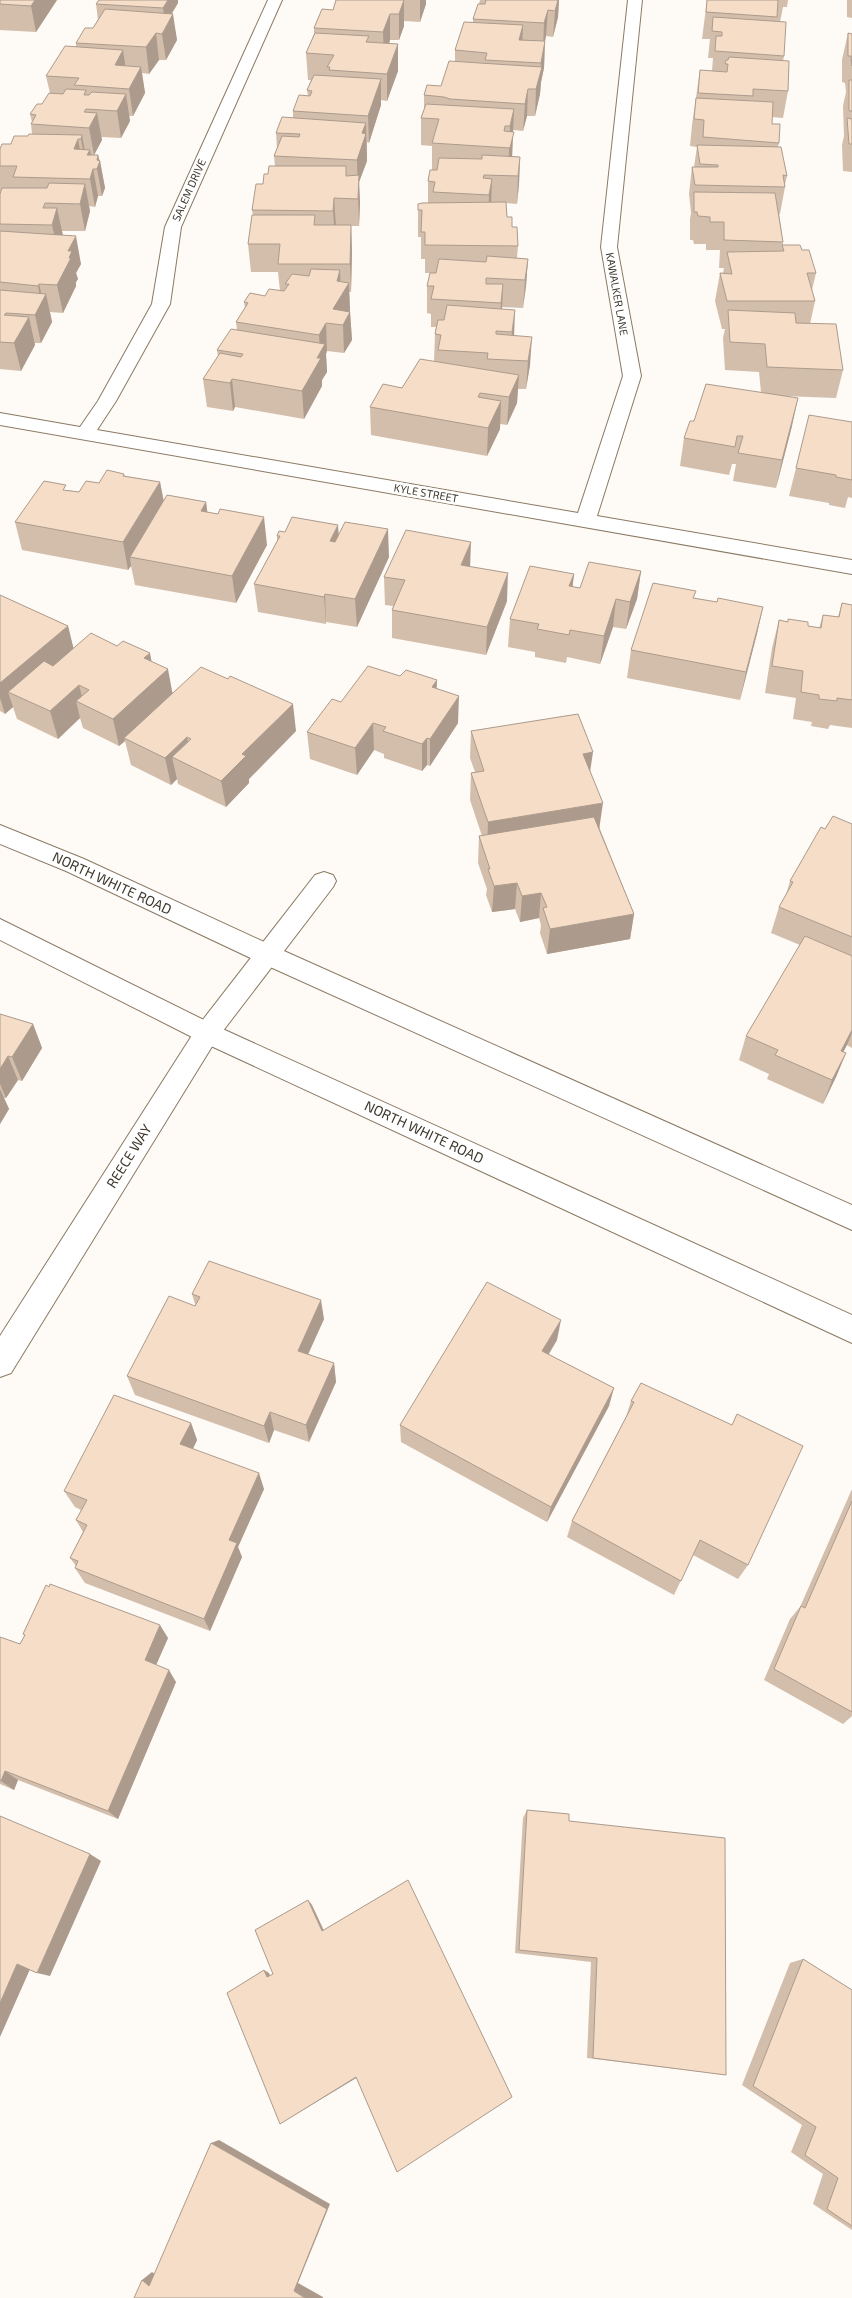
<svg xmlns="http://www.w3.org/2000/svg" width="852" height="2298" font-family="'Exo 2',sans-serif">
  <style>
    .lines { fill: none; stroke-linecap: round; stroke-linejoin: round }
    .minor-casing { stroke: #8b7a64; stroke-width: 2 }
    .secondary-casing { stroke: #8b7a64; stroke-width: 2 }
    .minor { fill: #fff; fill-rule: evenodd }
    .secondary { fill: #fff; fill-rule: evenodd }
    .wall { fill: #d3beac }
    .shaded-wall { fill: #ac9b8c }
    .building { fill: #f5ddc8; stroke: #ac9b8c }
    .labels { text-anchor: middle; stroke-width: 5; stroke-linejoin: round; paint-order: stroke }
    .far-street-label { font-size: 11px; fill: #3f382e; stroke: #fff }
    .street-label { font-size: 14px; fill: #3f382e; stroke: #fff }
  </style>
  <rect width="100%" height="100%" fill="#fefaf5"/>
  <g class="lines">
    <defs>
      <path id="minor" d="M268,0h14l-101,227 -11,77 -54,97 -19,29 481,83 45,-137 -22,-129 27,-247h14l-25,247 24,129 -44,140 255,44v14l-852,-149v-12l80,14 18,-26 54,-97 13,-77z
        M324,872l9,3 3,6 -3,6 -117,153 -205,333 -11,4v-41l198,-310 117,-151z"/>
      <path id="secondary" d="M0,825l84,34 191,88 577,258v25l-595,-269 -191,-90 -66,-27z
        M0,919l216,107 636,289v28l-654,-303 -198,-100z"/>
    </defs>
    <use href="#minor" class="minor-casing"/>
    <use href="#secondary" class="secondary-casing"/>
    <use href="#minor" class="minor"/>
    <use href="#secondary" class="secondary"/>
  </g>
  <path class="wall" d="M0,0h57l-21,32 -36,-2z
    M99,0h79v3l-6,10 5,27 -11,20h-7l-10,14 -7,-1 3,20 -12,23h-4l1,5 -9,17 -20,-1 1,3 -8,15h4l1,6h1l5,27 -3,8h-4l-3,11 -6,-1 1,5 -5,20h-23l1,4 18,29 -5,9 2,6 -2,3v4l-13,27 -13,-1 2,10 -11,21h-6v2l-14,26 -21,-2v-220l32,-15 -1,-10 1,-2 -2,-8 12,-10 8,-11 -4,-17 30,-29v-4l17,-15 5,-8 -2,-16z
    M336,0h90v4l-6,18 -16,-1v5l-5,14h-9l-1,4 9,27 -11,30 -6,-1v5l-12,38 -2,-1v19l-8,21 1,21 -1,23h-8l1,26 -1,40h-2l1,19 -1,1h1l2,28 -8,13 -17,-2 -1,3 1,18 -5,8v6l-18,33 -69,-12 -2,4 -26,-4 -4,-28 15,-23 -1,-6 20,-20 -1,-8 9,-14 -1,-6 36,-11 -2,-19h-27l-3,-28 5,-29 -1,-5 11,-26 5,-10 7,-8 -1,-10 3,-8 -1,-15 17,-15v-7l15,-15 -1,-6 4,-10h-3l-2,-27 8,-19v-6l19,-18z
    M480,0h79l-1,17 -5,20 -7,-1 -1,5 -1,27 -3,14 -1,12 -5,22h-8l-4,15 -10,-1 -1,27h8l-1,27 -2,20 -11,-1 1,14 5,10 6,19 -1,12 11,1 -2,27 -3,22 -21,-1v2l12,26 16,30 -4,24h-8l-1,14 -10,22 -7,-1v5l-13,27 -116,-21 -1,-28 32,-19 32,-27 1,-27 1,-7h-5v-13l-4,-1v-27l3,-13h-5v-14h-4v-22h-3v-33l10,-1v-22l4,-11v-24l-11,-1v-27l3,-8v-15l17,-9 14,-24v-12l18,-28v-3l6,-15z
    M707,0h81l-1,7h-4l-3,15 4,34 -1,5 5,30 -5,27 -11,-1v7l7,19 -1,4 9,29 -2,8v3l-5,27h-1l4,28v3l19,5 14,23 -4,17 3,11 -5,23 33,46 -7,28 -53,-2 9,30 -16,62 -43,-7 3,-17h-4l-3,11 -49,-9 4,-28 10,-17 67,-29 -2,-20 -34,-2 -2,-32 2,-9h-3l-7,-28 5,-28h3l1,-5h-5l1,-18h-14v-6h-12l-1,-4h-3v-21l1,-6 -2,-19 3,-27h2l3,-20 -7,-1 2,-21 8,-55 12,1 1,-13h-5l2,-19h-8z
    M847,0h5v18l-5,-1z
    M848,33l4,1v138l-9,-1 -1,-26 2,-9 -1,-30 3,-14 -1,-9 -3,-1v-22z
    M852,422v76l-4,-1 -3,11 -16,-3v-2l-40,-7 7,-28z
    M124,474l1,2 35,6 4,19 42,1 1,10 60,33 -31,58 -101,-18 -4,-19 -3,4 -106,-20 -7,-28 52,-32 12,2 20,-9z
    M285,532l54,3 50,22 -32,70 -31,-5v2l-68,-12 -4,-28 23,-43v-5z
    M470,567l37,34 -21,54 -94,-17v-28l1,-4 -8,-1 -1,-28z
    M641,571l-4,28 -11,30 -13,-2 -13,37 -33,-7 -1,6 -31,-6v-5l-27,-5 2,-28 64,-45 -2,13 8,1z
    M0,595l68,31 5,22 78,13 22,32 123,38 -47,48v4l-23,24 -48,-23 -1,-5 -6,6 -40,-20 -6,-24 -6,5 -36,-18 -3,-10 -22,21 -41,-20 -4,-12 -8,7 -5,-3z
    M694,598l23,4 46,5 -23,93 -113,-22 4,-28z
    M842,603l10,2v123l-22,-3 -2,4 -17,-3 1,-4 -19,-3 3,-21 -31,-5 7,-45 7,-28 9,2v-3l20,7 11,2 4,-13 15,2z
    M400,676l37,4 -1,8 22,35 -28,43 -3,-1 -5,6 -38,-13v-4l-10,-4 -17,25 -47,-16 -3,-27 34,-30z
    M471,731l119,40 10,58 34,85 -4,25 -83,15 -7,-21 1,-8 -2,-7 -19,4 -5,-13 -23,3 -6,-17 1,-6 -9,-26 1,-27h3l-12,-36 1,-27 4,-1 -5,-14z
    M852,824v224l-5,-3 -4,7 3,1 -10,24 -13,27 -56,-25 2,-5 -30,-14 7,-24 54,-91 -29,-12 8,-26 7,-12 4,-14 35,-52z
    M0,1014l33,10 9,24 -20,33 -4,-1 -12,18h-2l5,11 -9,15z
    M192,1294l132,25 -16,35 26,9 2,19 -27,60 -35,-12 -5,13 -134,-48 -8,-19 68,-70v-2z
    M557,1340l-8,14 60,52 -62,116 -146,-80 -1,-17z
    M641,1383l107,182 -10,14 -45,-24 -19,40 -107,-58 5,-16 54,-104 5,-16z
    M191,1423l6,17 -4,9 71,40 -26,58 4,10 -32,74 -125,-48 -10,-15 1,-2 -6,-8 13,-26 -7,-12 5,-10 -6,-3 -11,-16z
    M852,1489v227l-9,8 -79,-44 26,-61 10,-12z
    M49,1587l119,51 -12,27 20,17 -58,137 -100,-39 -4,10 -14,-6v-147l20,7 5,-8 -2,-2z
    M527,1810l199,265 -139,-17 4,-96 -76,-9 8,-135z
    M803,1959l49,31v240l-39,-26 10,-30 -32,-22 11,-27 -60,-40 48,-122z"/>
  <path class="shaded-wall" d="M35,0h22l-21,32 -5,-26z
    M168,0h10v3l-6,10 1,2v-1l4,26 -11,20 -4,-26 4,-6 -3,-20z
    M404,0v26l-5,14v-26z
    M420,0h6v4l-6,18z
    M558,0h1l-1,17 -5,20 2,-26z
    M548,10l-2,26 -3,14 1,-27z
    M390,14v26l-6,19 -1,-27z
    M523,25l-1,27 -3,-12z
    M156,33l3,27 -10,14 -3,-27z
    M545,41l-1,27 -3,14 -1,12 -5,22 1,-27 4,-15 1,-11z
    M398,44v27l-11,30v-27z
    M123,50l4,27 -12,-12z
    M141,67l4,26 -12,23 -4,-27z
    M381,79v26l-12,38 -1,-27z
    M528,89l-1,27 -4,15 2,-27z
    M126,94l4,27 -9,17 -4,-27z
    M514,109l-2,50 -4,16 2,-49z
    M97,113l5,27 -8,15 -5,-27z
    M366,123l1,38 -8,21 1,21 -1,23 -2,-66 5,-27z
    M82,135l5,27 -1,5 -5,-28z
    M78,139l5,28 -9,-18z
    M90,150l8,46 -3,11 -5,-28 -3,-24z
    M98,155l2,7v-1l5,27 -3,8 -5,-27v-9z
    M520,157l-1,27 -2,20 1,-28z
    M492,179l-1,27 -3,16 1,-27z
    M85,184l5,27 -5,20 -5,-27z
    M334,198l2,28 -1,12 -2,-27z
    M57,208l6,28 -5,16 -6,-27z
    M351,225l1,27 -1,40 -1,-28z
    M76,236l5,28 -5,9 2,6 -2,3v4l-13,27 -6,-28 11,-34z
    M528,259l-2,27 -3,22 2,-28z
    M340,270l1,26 8,-13 1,28 -8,14 -9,-16 4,-28z
    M39,284l4,16 3,-6 6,28 -11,21 -6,-28 6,-12 -3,-17z
    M503,284l-1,28 -3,19 2,-28z
    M515,310l-1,28 -4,22 2,-28z
    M350,312l2,28 -8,13 -1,-28z
    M29,317l6,28 -14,26 -7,-28z
    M326,323l1,28 -1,3 1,18 -5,8v6l-18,33 -2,-28 18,-38 -1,-18z
    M532,337l-2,28 -4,24 2,-28z
    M519,375l-2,28 -10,22 2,-28z
    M232,379l3,28 -2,4 -3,-28z
    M798,398l-6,28 -16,62 6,-28z
    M501,401l-1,28 -13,27 1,-28z
    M160,482l5,28 -35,47 1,9 -3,4 -5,-28z
    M206,502l4,28 -9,-19z
    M264,517l3,28 -31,58 -4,-27z
    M338,525l2,28 -10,-12z
    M388,529l1,28 -32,70 -2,-28z
    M471,542l-1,27 -9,-4z
    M641,571l-4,28 -11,30 4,-27z
    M508,573l-1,28 -21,54 1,-28z
    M574,574l-3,28 -2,-16z
    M325,594l1,28v2l-2,-27z
    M616,599l-3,28 -13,37 4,-28z
    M763,607l-6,27 -17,66 6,-28z
    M68,626l7,28 -67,38 5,15 -8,7 -5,-16v-15z
    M150,653l5,27 13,-11 5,27 -49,42 1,3 -6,5 -6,-27 31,-61z
    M437,680l-1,27 -4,-20z
    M79,685l5,20 -8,-4 4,17 -22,21 -8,-28z
    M459,696l-1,27 -28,43v-27z
    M293,704l3,27 -47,48v4l-23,24 -5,-26 21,-27z
    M373,723l1,27 -17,25 -2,-27z
    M187,737l5,27 -20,-7 5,22 -6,6 -6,-27z
    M427,738v27l-5,6v-27z
    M593,752l-4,27 -6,-25z
    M603,803l-4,27 -112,19 1,-27z
    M517,883l-2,26 -23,3 2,-26z
    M541,893l-2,25 -19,4 2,-26z
    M634,914l-4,25 -83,15 3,-25z
    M33,1024l9,24 -20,33 -10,-24z
    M852,1030v3l-5,12 -16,30 10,-24z
    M846,1053l-10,24 -13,27 9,-24z
    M8,1056l10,24 -12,18 -6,-14v-15z
    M0,1089l9,20 -9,15z
    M321,1300l3,19 -23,51 -3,-19z
    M561,1320l-4,20 -18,30 3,-19z
    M334,1363l2,19 -27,60 -3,-17z
    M614,1388l-5,18 -62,116 4,-15z
    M270,1412l4,18 -5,13 -5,-17z
    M191,1423l6,17 -10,21 -7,-17z
    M259,1473l5,16 -26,58 4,10 -32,74 -6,-12 25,-79z
    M160,1625l8,13 -15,34 -8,-12z
    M169,1670l7,12 -58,137 -10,-8z
    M5,1771l13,9 -4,10 -13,-9z
    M90,1854l11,7 -51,115 -13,-3z
    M308,1900l4,5 14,30 -4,-4z
    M17,1964l14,3 -31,70v-34z
    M264,1970l5,3 3,7 -5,-3z
    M356,2077h2l-78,47z
    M219,2140l111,64 -32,79 25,14v1h-18l-11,-7 -83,-148z
    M152,2272l7,5 -10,9 -7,-6z"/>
  <path class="building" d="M0,0h35l-4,6 -31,-2z
    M99,0h69l-5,8 -67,-4z
    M336,0h68l-5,14h-9l-7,18 -69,-4 8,-19 11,1z
    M486,0h72l-3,11 -7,-1 -4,13 -71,-4 5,-15h7z
    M707,0h71l-1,17 -71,-5z
    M105,9l68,5 -11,20 -6,-1 -10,14 -70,-4 9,-15h8z
    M713,17l73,5 -2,34 -69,-5 1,-15h6v-4l-10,-1z
    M464,22l59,3 -4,15 26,1 -4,22 -56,-3 2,-7 -32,-3z
    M315,33l54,3 -3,6 32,2 -11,30 -58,-4 1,-3h-3l7,-12 -28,-2z
    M848,33l4,1v32l-1,-10h-3z
    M65,46l58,4 -8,15 26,2 -12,22 -55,-4 5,-7 -33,-2z
    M729,57l60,4 -1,30 -35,-2v7l-55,-3 2,-23 27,2 1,-8h-3l1,-4h2z
    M449,61l93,6 -6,22h-8l-3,15 -75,-5 -6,-2 -20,-2 3,-10 14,1z
    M314,75l67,4 -13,37 -75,-5 6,-16 11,1 2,-5 -5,-1z
    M849,80h3v31h-3z
    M66,89l20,1 -2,5h5l3,-3 34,2 -9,17 -31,-2 -2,3 13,1 -8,15 -58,-4 5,-9 -6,-1 7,-10h5l7,-11 14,1z
    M696,98l77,4 -1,22h8l-1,19 -76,-6 1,-17 -10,-1z
    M426,104l88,5 -4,17h-5l-1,5 10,1 -4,16 -78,-5 7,-24 -18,-1z
    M282,117l84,6 -4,10 4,1 -9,26 -83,-4 8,-20 17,1 1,-3 -24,-1z
    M847,118l5,1v25h-3z
    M29,134l53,1 -1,4h-3l-4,10 16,1 -3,5h11l-1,5 3,1 -3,8h-4l-3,10 -77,-2 4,-11h-17v-17l2,-5h9l3,-8h14z
    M697,145l84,2 6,29 -4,-1 2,12 -90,-2 -3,-18h26v-2l-18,-1z
    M482,155l38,2 -2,19 -34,-1 -1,3 9,1 -3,16 -56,-3 2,-10 -7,-1 2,-11h7l2,-12 43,1z
    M269,166h77v10l13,-1 -1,24 -24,-1 -1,13 -81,-1 4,-26h7l1,-10h4z
    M49,183l36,1 -5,20 -35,-1 -2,5h14l-5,17 -52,-1v-30l2,-6h45z
    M694,192l81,1 8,49 -59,-2v-18h-14v-5l-12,-1 -1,-4h-3z
    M506,202l1,15h5v10h5l1,19 -93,-1v-13h-4l1,-22h-4v-6l4,-1z
    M252,215h63l-1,10h37l-1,39h-72l2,-20h-32z
    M0,231l76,5 -8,15h4l-3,7h2l-14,27 -18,-1 -1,2 -38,-4z
    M782,245h18l2,5h7l7,23h-9l8,28h-88l-7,-28 12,1 -5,-22 57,-1z
    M487,256l41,3 -3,21 -39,-2v6h17l-2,19 -70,-4 3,-13h-7l3,-13h6l3,-14 47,3z
    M311,269l29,1 -3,11 12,2 -16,26 17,3 -7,13 -17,-2 -7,12 -83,-13 12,-19 -4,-1 6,-9 15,3 4,-7 15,2 5,-7h-4l7,-10 17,2z
    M0,290l46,4 -11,21 -29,-2 -2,2 25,2 -15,26 -14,-1z
    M447,305l68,5 -3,22 -16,-1v3l36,3 -4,24 -41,-2 1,-6 -50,-3 3,-15 -6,-1 3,-14h6z
    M728,310l67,3 1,10 40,1 7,46 -76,-3 -2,-23 -35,-2z
    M231,329l94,15 -8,14h4l-19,33 -70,-12 -2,4 -27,-4 17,-26 21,4 2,-3 -26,-4z
    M420,359l99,16 -10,22 -29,-4 -2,4 23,4 -13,27 -118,-21 13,-23 19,4z
    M706,384l92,14 -16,62 -44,-7 5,-17h-6l-2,11 -51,-9 6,-17h4z
    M809,415l43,7v58l-16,-3v-2l-40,-7z
    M107,470l17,4 -1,2 37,6 -37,60 -108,-20 29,-41 22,4 -3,5 16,2 7,-11 13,2z
    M167,495l39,7 -5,9 17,3 2,-5 44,8 -32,59 -102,-19z
    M292,517l46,8 -8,16 5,1 10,-20 43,7 -33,70 -30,-5 -1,3 -70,-13 26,-48h-3l2,-5 6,1z
    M406,530l65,12 -10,23 47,8 -21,54 -95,-17 13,-30 -21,-3z
    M589,562l52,9 -11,31 -14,-3 -12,37 -34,-6 -1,5 -32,-6 2,-5 -29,-5 20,-53 44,8 -5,12 11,2z
    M653,583l43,8 -3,7 24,4 1,-4 45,9 -17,65 -115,-22z
    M0,595l68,31 -68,57z
    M842,603l10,2v95l-15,-2v3l-18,-2v-4l-18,-3 2,-21 -31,-5 7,-46 9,2v-3l20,3v4l13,2 2,-13 16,2z
    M91,633l26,13 6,-5 27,12 -6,5 24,11 -55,50 -37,-18 13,-11 -10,-5 -29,26 -42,-19 36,-31 9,5z
    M368,666l32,10 6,-6 31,10 -5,7 27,9 -29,43 -3,-1 -5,6 -39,-13 3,-4 -13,-4 -18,25 -48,-16 25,-33 9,3z
    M201,667l27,12 2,-3 63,28 -51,50 4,2 -25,25 -49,-24 19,-18 -4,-2 -22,21 -41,-20z
    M578,714l15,38 -10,2 20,49 -115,19 -17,-49 13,-2 -13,-40z
    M833,816l19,8v113l-73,-30 14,-25 -3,-1 31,-54 4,2z
    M594,817l40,97 -84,15 -7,-21 4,-1 -6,-14 -19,3 -5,-13 -23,3 -6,-17h2l-11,-33z
    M805,936l47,20v74l-11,21 5,2 -14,27 -57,-25 3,-5 -32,-14z
    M0,1014l33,10 -21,33 -4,-1 -8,13z
    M209,1261l112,39 -23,51 36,12 -28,62 -36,-13 -6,14 -137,-50 42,-80 26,10 5,-9 -8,-3z
    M487,1282l74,38 -19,31 72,37 -63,119 -151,-82z
    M641,1383l91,42 5,-11 66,32 -55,119 -48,-25 -19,41 -109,-60 62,-119 -3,-1z
    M114,1395l77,28 -11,21 79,29 -30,67 8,3 -33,76 -129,-51 3,-7 -8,-3 17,-33 -11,-5 11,-20 -23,-9z
    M852,1501v211l-78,-43 27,-63 4,2z
    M50,1584l110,41 -15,35 24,10 -61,141 -103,-40 -4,10h-1v-144l20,7 5,-9 -2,-1 23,-49 3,2z
    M527,1810l42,4v7l156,17 1,237 -133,-17 4,-100 -78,-8z
    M0,1816l90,38 -53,119 -20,-9 -17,39z
    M408,1880l104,217 -115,75 -41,-95 -76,47 -53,-131 37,-23 3,7 6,-3 -18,-44 53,-30 14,31z
    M803,1959l49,31v236l-25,-17 11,-31 -33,-23 11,-28 -63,-41z
    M211,2143l116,66 -33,82 11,7h-171l8,-18 7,6z"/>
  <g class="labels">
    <g class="far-street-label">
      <text transform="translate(189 190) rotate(-66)" y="4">SALEM DRIVE</text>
      <text transform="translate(617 294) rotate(80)" y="4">KAWALKER LANE</text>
      <text transform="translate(426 493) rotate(10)" y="4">KYLE STREET</text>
    </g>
    <g class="street-label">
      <text transform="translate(112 883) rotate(25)" y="5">NORTH WHITE ROAD</text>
      <text transform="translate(424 1132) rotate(25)" y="5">NORTH WHITE ROAD</text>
      <text transform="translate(129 1156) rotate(-58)" y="5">REECE WAY</text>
    </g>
  </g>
</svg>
